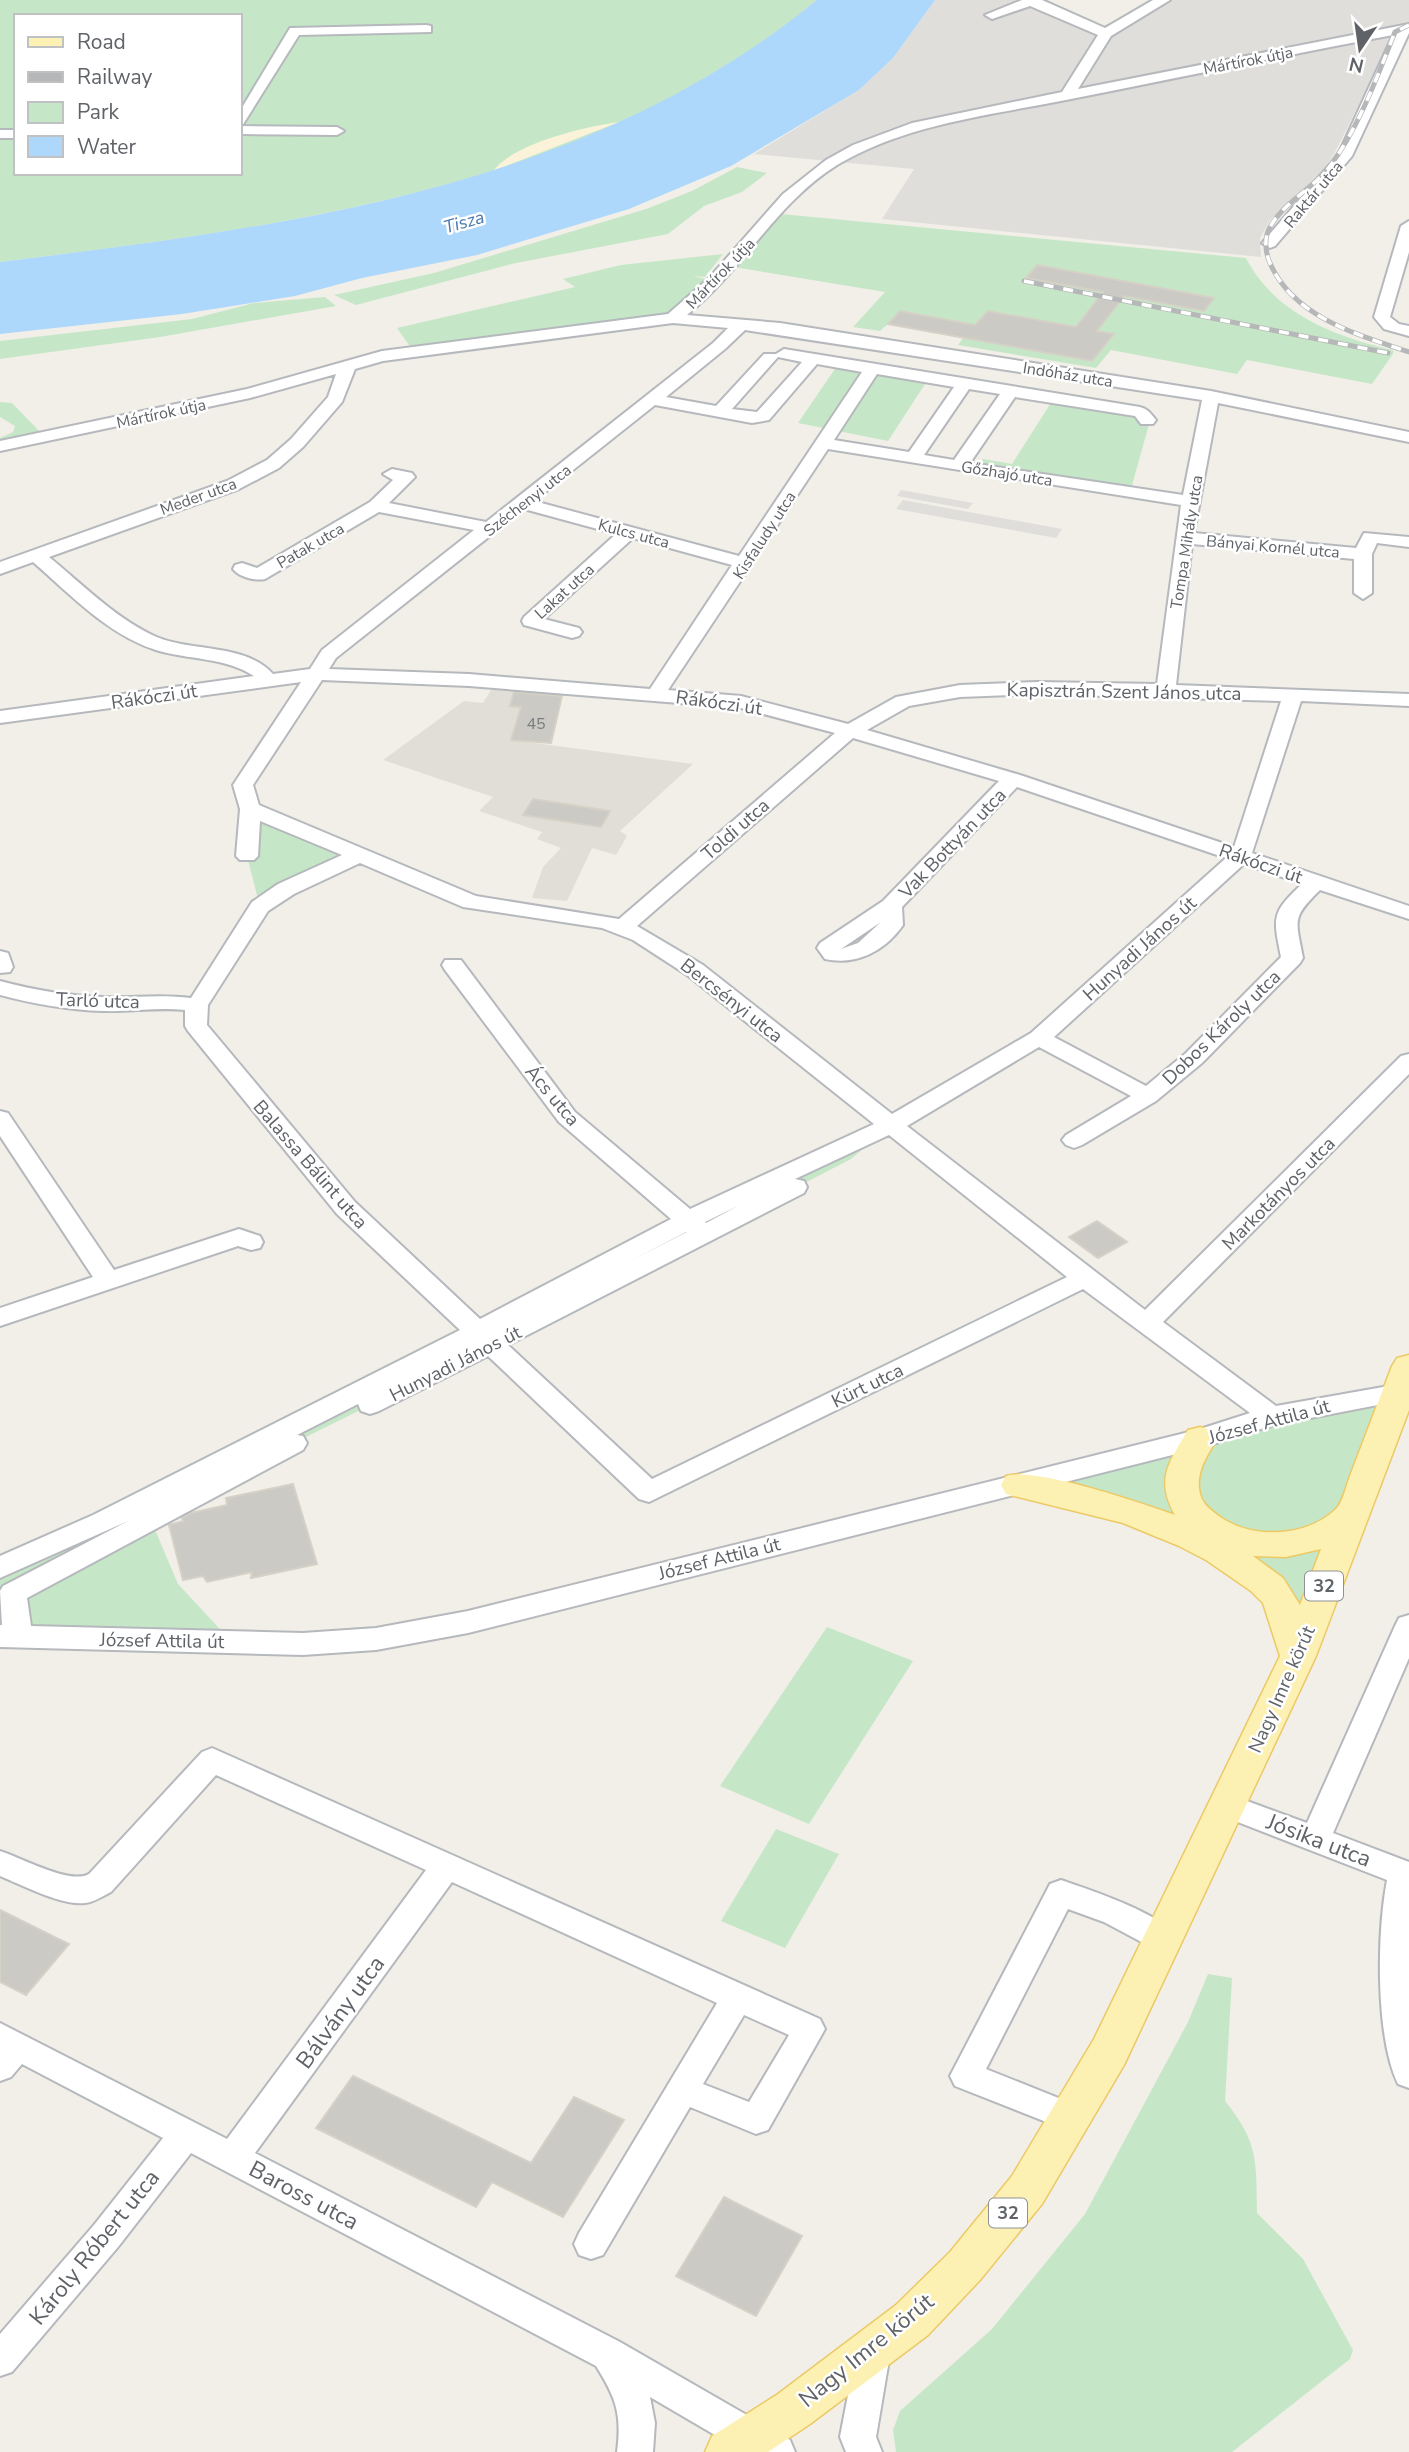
<svg xmlns="http://www.w3.org/2000/svg" width="1409" height="2452" font-family="'Nunito Sans',sans-serif">
  <style>
    .industrial { fill: #e0deda }
    .education { fill: #e0ded6 }
    .green { fill: #c6e7c7; fill-rule: evenodd }
    .sand { fill: #faf3da }
    .water { fill: #add8fc }
    .building { fill: #cccac5; stroke: #d5d1c6; stroke-width: 2 }
    .lines { fill: none; stroke-linecap: round; stroke-linejoin: round }
    .minor-casing { stroke: #b5b8bc; stroke-width: 4 }
    .major-casing { stroke: #ecc965; stroke-width: 3 }
    .minor { fill: #fff; fill-rule: evenodd }
    .major { fill: #fcf1b2; fill-rule: evenodd }
    .rail-casing { stroke: #b6b7b8; stroke-width: 5 }
    .rail { stroke: #fff; stroke-width: 3.5; stroke-dasharray: 10; stroke-linecap: butt }
    .labels { text-anchor: middle; stroke-width: 5; stroke-linejoin: round; paint-order: stroke }
    .far-street-label { font-size: 16px; fill: #5f6368; stroke: #fff }
    .number-label { font-size: 16px; fill: #7a7d7f }
    .far-water-label { font-size: 18px; font-style: italic; fill: #4878ae; stroke: #fff }
    .shield { fill: #fff; stroke: #8f9295; stroke-width: 2 }
    .shield-label { font-size: 18px; font-weight: bold; fill: #5f6368 }
    .street-label { font-size: 19px; fill: #5f6368; stroke: #fff }
    .near-street-label { font-size: 23px; fill: #5f6368; stroke: #fff }
  </style>
  <rect width="100%" height="100%" fill="#f1efe8"/>
  <path class="industrial" d="M935,0h80l87,27 51,-27h256v25l-11,3 -63,124 -19,31 -46,37 -10,18 1,19 -379,-38 32,-50 -160,-15 105,-64 34,-32z
    M901,490l72,13 -5,6 -71,-13z
    M903,500l159,29 -6,9 -160,-29z"/>
  <path class="education" d="M491,690h24l-4,16 10,1 -9,33 181,24 -73,67 7,5 -11,19 -24,-7 -25,53 -35,-3 11,-31 18,-19 -24,-9 5,-7 -63,-21 14,-14 -110,-37 81,-59 19,2z"/>
  <path class="green" d="M0,0h817c-46,38 -95,73 -149,101 -206,104 -442,133 -668,161zM16,16h224v157h-224z
    M737,167l30,6 -25,19 -38,14 -36,28 -152,29 -160,42 -22,-10 100,-22 212,-64 46,-18z
    M781,214l465,44c29,56 88,78 147,92v4l-21,30 -125,-24 -10,14 -126,-24 -15,18 -138,-23 5,-7 -75,-14 -8,7 -27,-4 32,-35 -151,-25z
    M723,254l-18,23 -12,-1 22,5 -42,37 -262,30 -14,-20 178,-41 -12,-8 58,-14z
    M325,297l11,9 -176,31 -160,22v-18l192,-22 62,-16z
    M839,363l90,15 -41,63 -90,-18z
    M1054,398l97,19 -20,72 -154,-20 6,-10 29,5z
    M0,402l12,1 30,31 -42,10v-6l13,-6 2,-6 -15,-9z
    M250,809l109,46 -99,52 -13,-51z
    M891,1125l-40,34 -360,186 -181,90 -169,91 15,6 22,52 53,57 -231,-5v-68z
    M1400,1393l-102,263 -14,-42 -57,-59 -209,-70z
    M827,1627l86,34 -104,163 -89,-38z
    M776,1829l63,25 -54,94 -64,-27z
    M1208,1974l24,4 -7,123c34,42 31,60 32,112l46,46 50,91 -3,9 -118,93h-336l-3,-22 7,-19 92,-82 93,-115 103,-192z"/>
  <path class="sand" d="M619,122l-126,49c21,-28 91,-44 126,-49z"/>
  <path class="water" d="M817,0h118l-42,58 -34,32 -128,76 -102,43 -152,46 -115,23 -67,18 -113,18 -182,20v-72c288,-36 585,-72 817,-262z"/>
  <path class="building" d="M1037,265l177,33 -10,13 -80,-15 -27,35 17,3 -22,27 -204,-37 12,-13 75,14 13,-14 88,16 27,-35 -77,-14z
    M514,692l48,4 -11,47 -40,-3 10,-33 -11,-1z
    M533,799l77,12 -9,16 -78,-12z
    M1097,1221l30,21 -29,16 -29,-21z
    M293,1484l24,80 -66,14 1,-6 -45,10 -4,-6 -20,4 -14,-55 14,-4 -1,-3 9,-5 36,-8 -1,-7z
    M0,1910l69,34 -43,51 -26,-13z
    M353,2076l178,87 43,-66 50,23 -61,97 -71,-35 -16,25 -160,-79z
    M724,2197l78,39 -46,80 -80,-40z"/>
  <g class="lines">
    <defs>
      <path id="minor" d="M1022,0h20l63,28 48,-28h17l-59,36 -33,53 331,-65v9l-57,123 -77,90 -5,2 -8,-5 76,-88 55,-120c-107,20 -215,43 -322,64 -79,16 -163,24 -234,66 -61,38 -94,105 -150,150l93,8 431,68 198,41v10l-191,-39 -24,130 162,15 8,-15 45,4v10l-32,-4 -5,11v39l-9,6 -9,-6v-34l-162,-15 -16,141 233,9v12l-108,-5 -49,152 157,53v13l-89,-29c-29,28 -24,30 -17,68l-3,5 -98,100 -46,38 -74,44 -8,3 -8,-3 -4,-5 4,-5 65,-39 -92,-49 -132,79 238,184 256,-254 8,-2v20l-246,248 113,84 124,-22 9,3v12l-135,26 -74,23 -732,185 -92,17 -73,5 -303,-8v-22h2l-2,-34 3,-5 125,-65 -128,57v-22l93,-41 367,-185 -123,-116 -149,-183 -3,-5v-16c-27,-3 -54,2 -82,1 -35,-1 -69,-7 -103,-16v-14c34,9 68,15 103,16 30,1 58,-3 88,1l61,-96 26,-18 64,-29 -82,-34 -2,35 -4,4h-14l-4,-4 4,-47 -7,-24 68,-103 -301,41v-12l254,-35c-29,-19 -66,-16 -98,-26 -48,-15 -86,-56 -123,-88l-33,12v-12l227,-81 40,-21 24,-21 37,-42 8,-23 -86,24 -250,53v-10l247,-52 135,-38 286,-37 41,-36 74,-84 43,-34 27,-15 59,-22 150,-31 36,-57 -68,-29 -38,13 -7,-4zM673,323l55,5 -15,15 -227,179 -97,-19 26,-26 -3,-4 -20,-4 -9,5 10,6 -23,22 -113,66 -15,-5 -7,2 -2,4c6,8 22,12 32,10l114,-67 95,18 -152,120 -12,19 -37,5c-29,-32 -84,-21 -121,-39 -39,-19 -70,-51 -103,-78l190,-68 40,-21 24,-21 39,-45 13,-33 28,-8zM745,330l457,70 -19,95 -213,-32 45,-66 120,19 6,8h12l3,-4c-5,-6 -8,-11 -16,-13l-356,-58 -8,5h-12l-48,52 -50,-9 59,-48zM778,357l24,5 -45,50 -25,-3zM817,364l45,8 -123,184 -205,-55 121,-96 97,18 17,-3zM877,374l77,13 -45,65 -75,-12zM969,389l31,5 -46,66 -30,-5zM828,449l353,56 -24,179 -120,-2 -77,3 -64,12 -48,27 -107,-28 -73,-6zM524,509l92,25 -92,83 -2,4 2,4 48,13 7,-2 3,-4 -3,-4 -35,-9 89,-81 99,27 -82,124 -181,-15 -140,-5 7,-11zM322,680l147,6 272,22 94,25 -216,186 -143,-23 -217,-91 -6,-20zM1037,694l244,7 -47,146 -214,-72 -153,-45 42,-24 51,-9zM853,738l146,43 -116,120 -63,42 -3,5 8,11c31,7 60,-8 78,-34l-1,-18 115,-120 209,71 -195,175 -139,81 -189,-149 -66,-39zM360,863l103,44 139,21 31,12 54,35 187,149 -184,85 -115,-97 -114,-152h-16l-3,5 3,5 114,152 112,97 -191,100 -125,-117 -148,-177 1,-20 60,-94 26,-17zM1244,864l58,20c-31,29 -29,33 -21,73l-95,96 -40,33 -92,-49zM881,922l-23,21 -17,6zM889,1135l178,142 -415,202 -144,-134 296,-152 3,-6 -3,-6 -9,-2zM738,1206l-32,17 -1,-1zM686,1232h1l-57,29zM1083,1289l167,124 -53,17 -729,181 -92,17 -73,5 -272,-7 -4,-28 276,-148 4,-7 -4,-7 -6,-1 61,-31 3,7 9,3 9,-3 109,-55 151,143 10,3z
        M426,25l5,1v6l-132,3 -57,91 95,1 7,4 -7,4 -97,-1v-23l50,-83z
        M0,130h16v8h-16z
        M1409,221v31l-19,65 9,7 10,2v10l-25,-7 -10,-12 27,-91z
        M0,951l8,2 5,14 -3,5 -10,1z
        M0,1111l8,2 106,157 125,-41 21,7 3,6 -3,6 -9,2 -13,-4 -238,80v-18l93,-31 -93,-141z
        M1409,1615v43l-76,175 76,29v226l-11,-4c-23,-48 -21,-152 -11,-204l-170,-66 -4,-8 4,-8 11,-4 79,29 88,-197 4,-8z
        M212,1748l608,271 5,10 -57,101 -12,4 -66,-27 -87,148 -12,4 -12,-4 -5,-11 5,-11 138,-230 -265,-121 -197,271 365,189 170,98 5,12h-51l-94,-55 5,26 -2,29h-36c5,-38 -1,-54 -21,-86l-405,-213 -73,94 -106,125 -12,4v-42l94,-109 69,-87 -141,-74 -11,13 -11,4v-58l227,116 199,-269 -210,-95 -105,117c-8,4 -17,10 -26,11 -23,3 -63,-18 -85,-27v-25c22,7 70,34 89,23l113,-122zM744,2015l45,20 -40,67 -46,-18z
        M1061,1880c29,10 106,35 119,61l-5,9 -11,4 -60,-32 -36,-13 -82,160 95,38 4,10 -4,10 -12,4 -114,-45 -5,-10 100,-192z
        M874,2332l12,5 5,11 -15,89 6,15h-36l-6,-15 17,-89 5,-11z"/>
      <path id="major" d="M1409,1355v55l-93,246 -192,409 -82,139 -62,76 -52,55 -118,89 -42,28h-63l7,-16 66,-42 118,-89 54,-53 62,-76 82,-137 186,-383 -17,-53 -12,-12 -45,-31 -27,-14 -56,-23 -117,-29 -5,-9 5,-9c30,-9 135,27 169,39 -20,-35 -6,-53 13,-85l12,-3 12,3 5,9c-9,15 -20,31 -18,49 1,13 8,19 17,26 33,26 88,24 119,-4 8,-7 11,-24 15,-34 14,-37 28,-73 42,-110l5,-8zM1321,1549l-21,56 -17,-27 -30,-22 33,1z"/>
    </defs>
    <use href="#minor" class="minor-casing"/>
    <use href="#major" class="major-casing"/>
    <use href="#minor" class="minor"/>
    <use href="#major" class="major"/>
    <defs>
      <path id="rail" d="M1409,25l-14,7c-18,45 -36,95 -65,134 -17,23 -46,36 -60,61 -6,10 -5,25 0,36 23,54 88,72 139,89
        M1024,281l364,72"/>
    </defs>
    <use href="#rail" class="rail-casing"/>
    <use href="#rail" class="rail"/>
  </g>
  <g class="labels">
    <g class="far-street-label">
      <text transform="translate(1248 60) rotate(-11)" y="6">Mártírok útja</text>
      <text transform="translate(1313 194) rotate(-50)" y="6">Raktár utca</text>
      <text transform="translate(720 273) rotate(-46)" y="6">Mártírok útja</text>
      <text transform="translate(1068 374) rotate(9)" y="6">Indóház utca</text>
      <text transform="translate(161 413) rotate(-12)" y="6">Mártírok útja</text>
      <text transform="translate(1007 473) rotate(9)" y="6">Gőzhajó utca</text>
      <text transform="translate(198 496) rotate(-20)" y="6">Meder utca</text>
      <text transform="translate(527 500) rotate(-38)" y="6">Széchenyi utca</text>
      <text transform="translate(634 533) rotate(15)" y="6">Kulcs utca</text>
      <text transform="translate(764 535) rotate(-57)" y="6">Kisfaludy utca</text>
      <text transform="translate(1186 542) rotate(-81)" y="6">Tompa Mihály utca</text>
      <text transform="translate(310 545) rotate(-30)" y="6">Patak utca</text>
      <text transform="translate(1273 546) rotate(5)" y="6">Bányai Kornél utca</text>
      <text transform="translate(564 591) rotate(-42)" y="6">Lakat utca</text>
    </g>
    <g class="number-label">
      <text x="536" y="729">45</text>
    </g>
    <g class="far-water-label">
      <text transform="translate(464 222) rotate(-16)" y="6">Tisza</text>
    </g>
    <g class="shield">
      <rect x="1305" y="1571.5" width="38" height="29" rx="5"/>
      <rect x="989" y="2198.5" width="38" height="29" rx="5"/>
    </g>
    <g class="shield-label">
      <text x="1324" y="1592">32</text>
      <text x="1008" y="2219">32</text>
    </g>
    <g class="street-label">
      <text transform="translate(1124 691) rotate(1)" y="7">Kapisztrán Szent János utca</text>
      <text transform="translate(154 696) rotate(-8)" y="7">Rákóczi út</text>
      <text transform="translate(719 702) rotate(8)" y="7">Rákóczi út</text>
      <text transform="translate(735 829) rotate(-41)" y="7">Toldi utca</text>
      <text transform="translate(952 843) rotate(-46)" y="7">Vak Bottyán utca</text>
      <text transform="translate(1261 863) rotate(19)" y="7">Rákóczi út</text>
      <text transform="translate(1139 948) rotate(-42)" y="7">Hunyadi János út</text>
      <text transform="translate(98 1000) rotate(2)" y="7">Tarló utca</text>
      <text transform="translate(732 1000) rotate(38)" y="7">Bercsényi utca</text>
      <text transform="translate(1221 1027) rotate(-44)" y="7">Dobos Károly utca</text>
      <text transform="translate(553 1095) rotate(50)" y="7">Ács utca</text>
      <text transform="translate(311 1164) rotate(49)" y="7">Balassa Bálint utca</text>
      <text transform="translate(1278 1193) rotate(-45)" y="7">Markotányos utca</text>
      <text transform="translate(455 1363) rotate(-27)" y="7">Hunyadi János út</text>
      <text transform="translate(867 1385) rotate(-26)" y="7">Kürt utca</text>
      <text transform="translate(1269 1421) rotate(-15)" y="7">József Attila út</text>
      <text transform="translate(719 1558) rotate(-14)" y="7">József Attila út</text>
      <text transform="translate(162 1640) rotate(1)" y="7">József Attila út</text>
      <text transform="translate(1281 1689) rotate(-66)" y="7">Nagy Imre körút</text>
    </g>
    <g class="near-street-label">
      <text transform="translate(1319 1840) rotate(21)" y="8">Jósika utca</text>
      <text transform="translate(340 2012) rotate(-54)" y="8">Bálvány utca</text>
      <text transform="translate(304 2195) rotate(28)" y="8">Baross utca</text>
      <text transform="translate(94 2247) rotate(-51)" y="8">Károly Róbert utca</text>
      <text transform="translate(866 2350) rotate(-39)" y="8">Nagy Imre körút</text>
    </g>
  </g>
  <rect x="14" y="14" width="228" height="161" fill="#ffffff" stroke="#bfc1c3" stroke-width="2"/>
  <rect x="28" y="37" width="35" height="10" fill="#fcf1b2" stroke="#bfc1c3" stroke-width="2"/>
  <text x="77" y="49" font-size="21" fill="#5f6368">Road</text>
  <rect x="28" y="72" width="35" height="10" fill="#b6b7b8" stroke="#bfc1c3" stroke-width="2"/>
  <text x="77" y="84" font-size="21" fill="#5f6368">Railway</text>
  <rect x="28" y="102" width="35" height="21" fill="#c6e7c7" stroke="#bfc1c3" stroke-width="2"/>
  <text x="77" y="119" font-size="21" fill="#5f6368">Park</text>
  <rect x="28" y="136" width="35" height="21" fill="#add8fc" stroke="#bfc1c3" stroke-width="2"/>
  <text x="77" y="154" font-size="21" fill="#5f6368">Water</text>
  <g transform="translate(1360 49) rotate(193)" stroke="#ffffff" stroke-width="5" paint-order="stroke">
  <path d="M0-5L12 26L0 18L-12 26Z" fill="#5f6368"/>
  <text y="-10" font-size="19" font-weight="bold" text-anchor="middle" fill="#5f6368">N</text>
  </g>
</svg>
